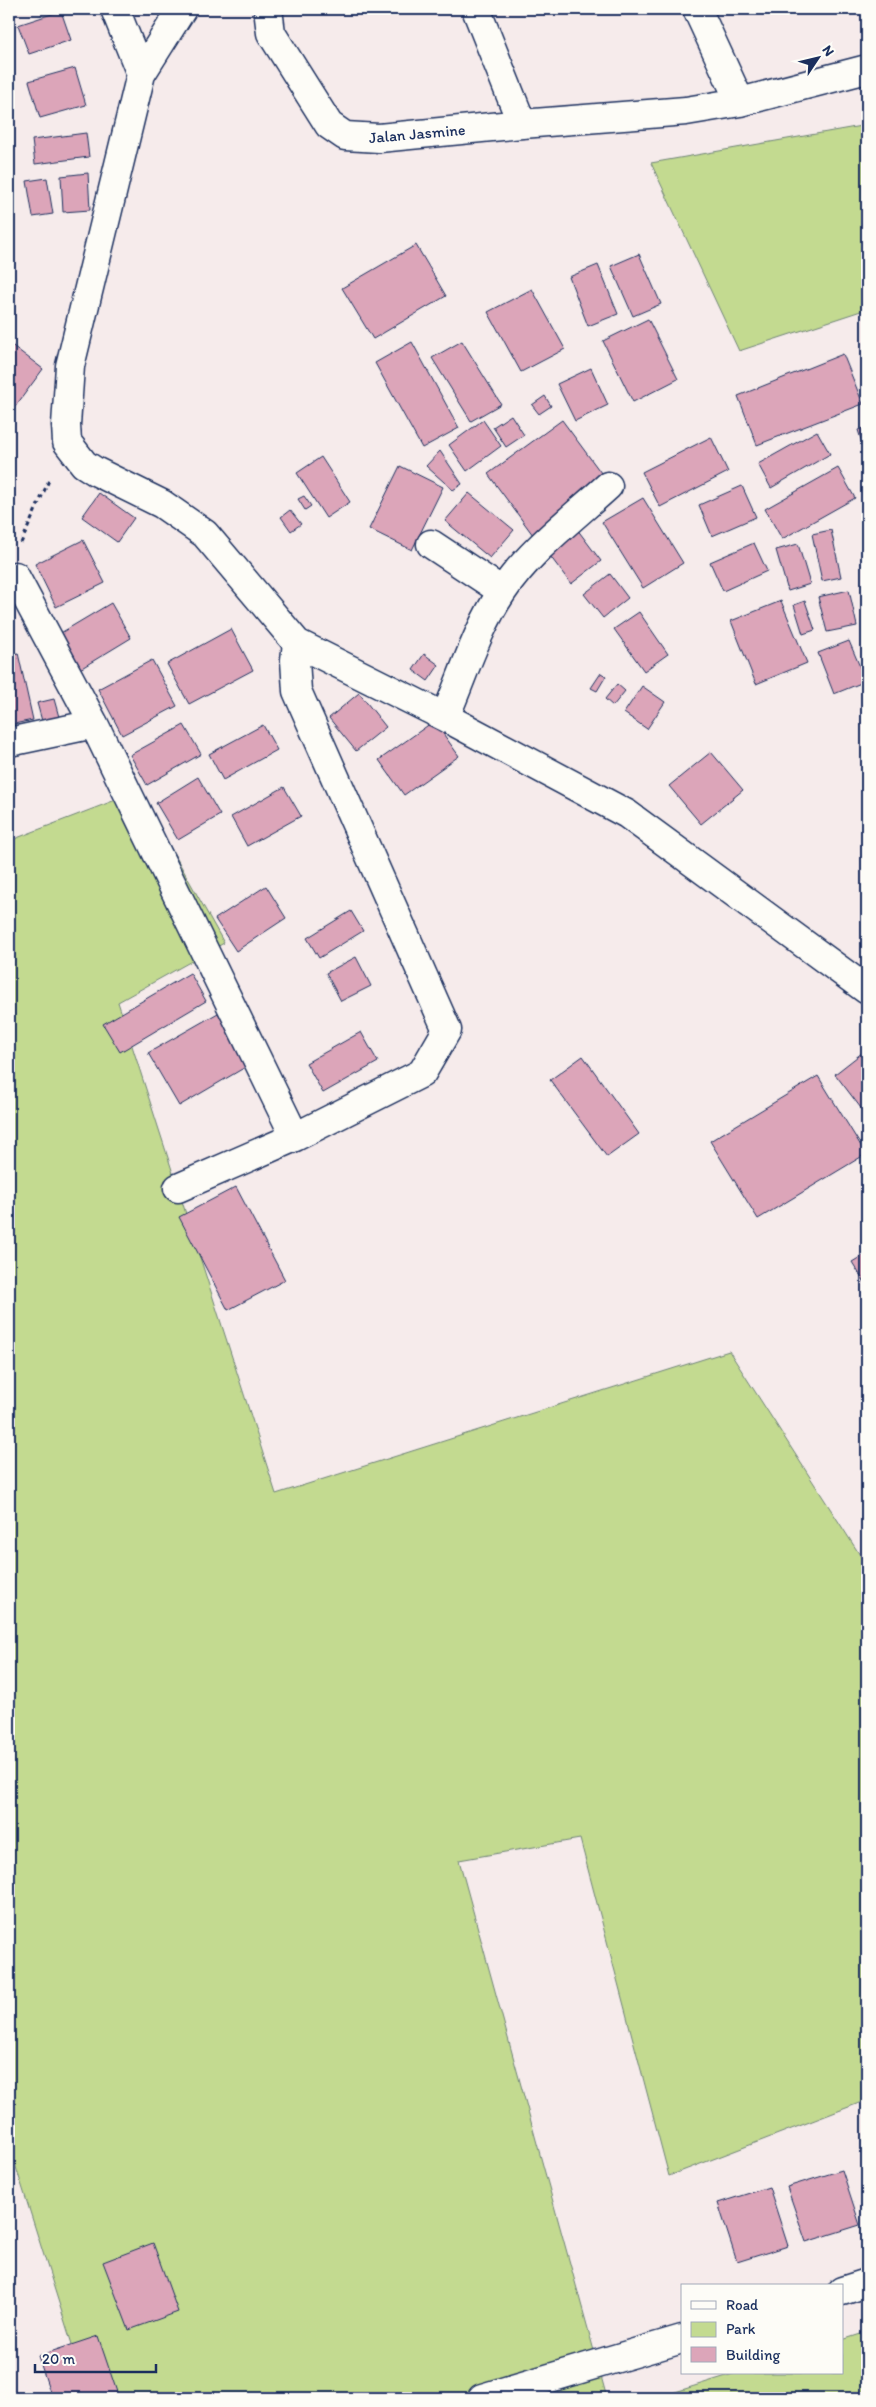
<svg xmlns="http://www.w3.org/2000/svg" width="876" height="2407" font-family="Itim,sans-serif">
  <style>
    .green { fill: #c3da90; stroke: #6f8477 }
    .building { fill: #dca5b9; stroke: #1b2f5e }
    .lines { fill: none; stroke-linecap: round; stroke-linejoin: round }
    .minor-casing { stroke: #1b2f5e; stroke-width: 31 }
    .tertiary-casing { stroke: #1b2f5e; stroke-width: 31 }
    .path { stroke: #1b2f5e; stroke-width: 3; stroke-dasharray: 4 4; stroke-linecap: butt }
    .minor { stroke: #fdfcf7; stroke-width: 28 }
    .tertiary { stroke: #fdfcf7; stroke-width: 28 }
    .labels { text-anchor: middle; stroke-width: 5; stroke-linejoin: round; paint-order: stroke }
    .street-label { font-size: 16px; fill: #1b2f5e; stroke: #fdfcf7 }
  </style>
  <rect width="100%" height="100%" fill="#f6ebeb"/>
  <filter id="ink" filterUnits="userSpaceOnUse"><feTurbulence type="fractalNoise" baseFrequency=".02" numOctaves="2"/><feDisplacementMap in="SourceGraphic" scale="10" xChannelSelector="R" yChannelSelector="G"/><feConvolveMatrix kernelMatrix="1 2 1 2 8 2 1 2 1" color-interpolation-filters="sRGB"/></filter>
  <g filter="url(#ink)">
    <path class="green" d="M867,125v184l-128,42 -88,-188z
      M139,791l85,152 -106,59 158,492 453,-143 138,215v534l-198,76 -89,-337 -121,21 148,538h-518l-80,-253v-1304z
      M867,2332v66h-211l80,-25h106v-33z"/>
    <path class="building" d="M61,11l10,29 -42,14 -11,-29z
      M75,68l11,37 -46,13 -11,-37z
      M86,133l3,24 -54,7 -3,-24z
      M88,173l2,37 -27,2 -2,-36z
      M47,178l6,36 -20,3 -6,-36z
      M416,245l30,51 -73,43 -31,-51z
      M639,254l22,50 -28,12 -22,-50z
      M598,265l20,49 -30,12 -19,-49z
      M532,289l33,60 -44,23 -33,-60z
      M648,319l30,60 -45,23 -30,-61z
      M462,341l39,63 -30,17 -39,-63z
      M412,342l47,86 -37,20 -47,-85z
      M9,343l34,26 -34,46z
      M843,354l20,50 -106,41 -19,-49z
      M591,368l17,37 -33,16 -18,-37z
      M545,396l6,10 -12,8 -7,-9z
      M511,415l13,20 -18,12 -13,-20z
      M483,420l18,26 -34,25 -18,-26z
      M562,420l45,61 -74,54 -45,-61z
      M867,427v24l-2,1 -7,-22z
      M817,431l13,23 -59,34 -13,-24z
      M711,437l17,35 -68,35 -18,-35z
      M440,451l22,33 -9,6 -27,-24z
      M321,457l29,45 -24,16 -29,-45z
      M400,466l43,21 -31,63 -43,-21z
      M838,468l17,30 -73,41 -17,-30z
      M742,486l14,31 -44,19 -13,-31z
      M99,493l35,25 -17,24 -35,-25z
      M469,493l45,37 -24,28 -45,-37z
      M304,496l7,10 -6,4 -7,-11z
      M643,498l40,65 -40,25 -41,-66z
      M290,510l11,14 -10,7 -10,-14z
      M574,525l27,36 -30,23 -27,-36z
      M831,530l10,47 -19,4 -10,-47z
      M83,540l22,43 -49,24 -21,-43z
      M754,543l13,28 -44,20 -13,-29z
      M798,544l12,40 -22,7 -12,-41z
      M610,574l18,24 -25,20 -19,-24z
      M849,590l8,36 -30,6 -9,-35z
      M781,601l26,62 -51,21 -25,-63z
      M805,601l10,29 -12,4 -9,-29z
      M111,603l20,35 -51,31 -21,-35z
      M639,612l29,42 -24,17 -30,-42z
      M231,629l22,41 -64,34 -22,-40z
      M849,641l17,40 -32,13 -16,-41z
      M18,653l15,67 -24,5v-70z
      M424,654l15,11 -11,16 -15,-11z
      M152,660l25,46 -55,29 -24,-46z
      M601,673l5,3 -9,15 -6,-3z
      M617,684l8,7 -12,15 -8,-7z
      M642,686l23,16 -18,27 -23,-16z
      M359,693l27,34 -30,24 -27,-33z
      M54,699l5,18 -17,4 -5,-18z
      M434,721l25,35 -55,39 -25,-35z
      M184,725l17,29 -54,31 -17,-30z
      M263,725l14,25 -54,30 -14,-26z
      M711,752l32,38 -42,34 -32,-38z
      M198,777l22,38 -42,25 -22,-37z
      M284,787l17,29 -54,30 -16,-29z
      M266,886l20,32 -50,33 -21,-32z
      M351,911l12,20 -44,27 -12,-20z
      M356,957l15,29 -30,15 -15,-28z
      M190,973l16,28 -86,51 -17,-28z
      M218,1013l31,52 -70,41 -31,-53z
      M361,1032l17,30 -55,31 -17,-30z
      M867,1049v67l-32,-42z
      M583,1056l56,78 -32,23 -57,-77z
      M818,1076l48,78 -108,65 -48,-78z
      M236,1187l49,93 -57,30 -49,-93z
      M867,1253v33l-15,-24z
      M842,2170l18,55 -54,17 -19,-55z
      M769,2187l19,59 -51,16 -19,-59z
      M153,2243l25,69 -49,18 -26,-68z
      M98,2336l21,62h-67l-14,-42z"/>
    <g class="lines">
      <defs>
        <path id="minor" d="M115,9l26,65
          M182,9l-41,65 -71,292 -4,59 1,17 17,22 11,7 67,33 43,30 92,109 148,74 182,97 240,176
          M268,9l3,24 58,92 16,11 34,2 143,-14 164,-13 54,-9 127,-33
          M476,9l46,115
          M697,9l43,93
          M431,544l71,47
          M15,576l79,148 201,413 127,-64 25,-43 -150,-339 -2,-31 2,-17
          M445,717c18,-41 32,-88 57,-125 27,-41 70,-73 106,-106
          M9,742l85,-18
          M178,1188l117,-51"/>
        <path id="tertiary" d="M842,2291l25,-8
          M482,2398l200,-59"/>
      </defs>
      <use href="#minor" class="minor-casing"/>
      <use href="#tertiary" class="tertiary-casing"/>
      <path class="path" d="M21,543l29,-65"/>
      <use href="#minor" class="minor"/>
      <use href="#tertiary" class="tertiary"/>
    </g>
  </g>
  <g class="labels">
    <g class="street-label">
      <text transform="translate(417 133) rotate(-5)" y="6">Jalan Jasmine</text>
    </g>
  </g>
  <rect width="876" height="2407" fill="none" stroke="#fdfcf7" stroke-width="30"/>
  <rect x="15" y="15" width="846" height="2377" fill="none" stroke="#1b2f5e" stroke-width="2" filter="url(#ink)"/>
  <rect x="681" y="2284" width="162" height="90" fill="#fdfcf7" stroke="#a3aaba"/>
  <rect x="691" y="2301" width="25" height="8" fill="#fdfcf7" stroke="#a3aaba"/>
  <text x="726" y="2310" font-size="15" fill="#1b2f5e">Road</text>
  <rect x="691" y="2322" width="25" height="15" fill="#c3da90" stroke="#a3aaba"/>
  <text x="726" y="2334" font-size="15" fill="#1b2f5e">Park</text>
  <rect x="691" y="2347" width="25" height="15" fill="#dca5b9" stroke="#a3aaba"/>
  <text x="726" y="2360" font-size="15" fill="#1b2f5e">Building</text>
  <g transform="translate(818 58) rotate(55)" stroke="#fdfcf7" stroke-width="4" paint-order="stroke">
  <path d="M0-4L9 19L0 12L-9 19Z" fill="#1b2f5e"/>
  <text y="-8" font-size="14" font-weight="bold" text-anchor="middle" fill="#1b2f5e">N</text>
  </g>
  <path d="M35 2364v8h121v-8" fill="none" stroke="#1b2f5e" stroke-width="2.5"/>
  <text x="42" y="2364" font-size="15" fill="#1b2f5e" stroke="#fdfcf7" stroke-width="4" paint-order="stroke">20 m</text>
</svg>
